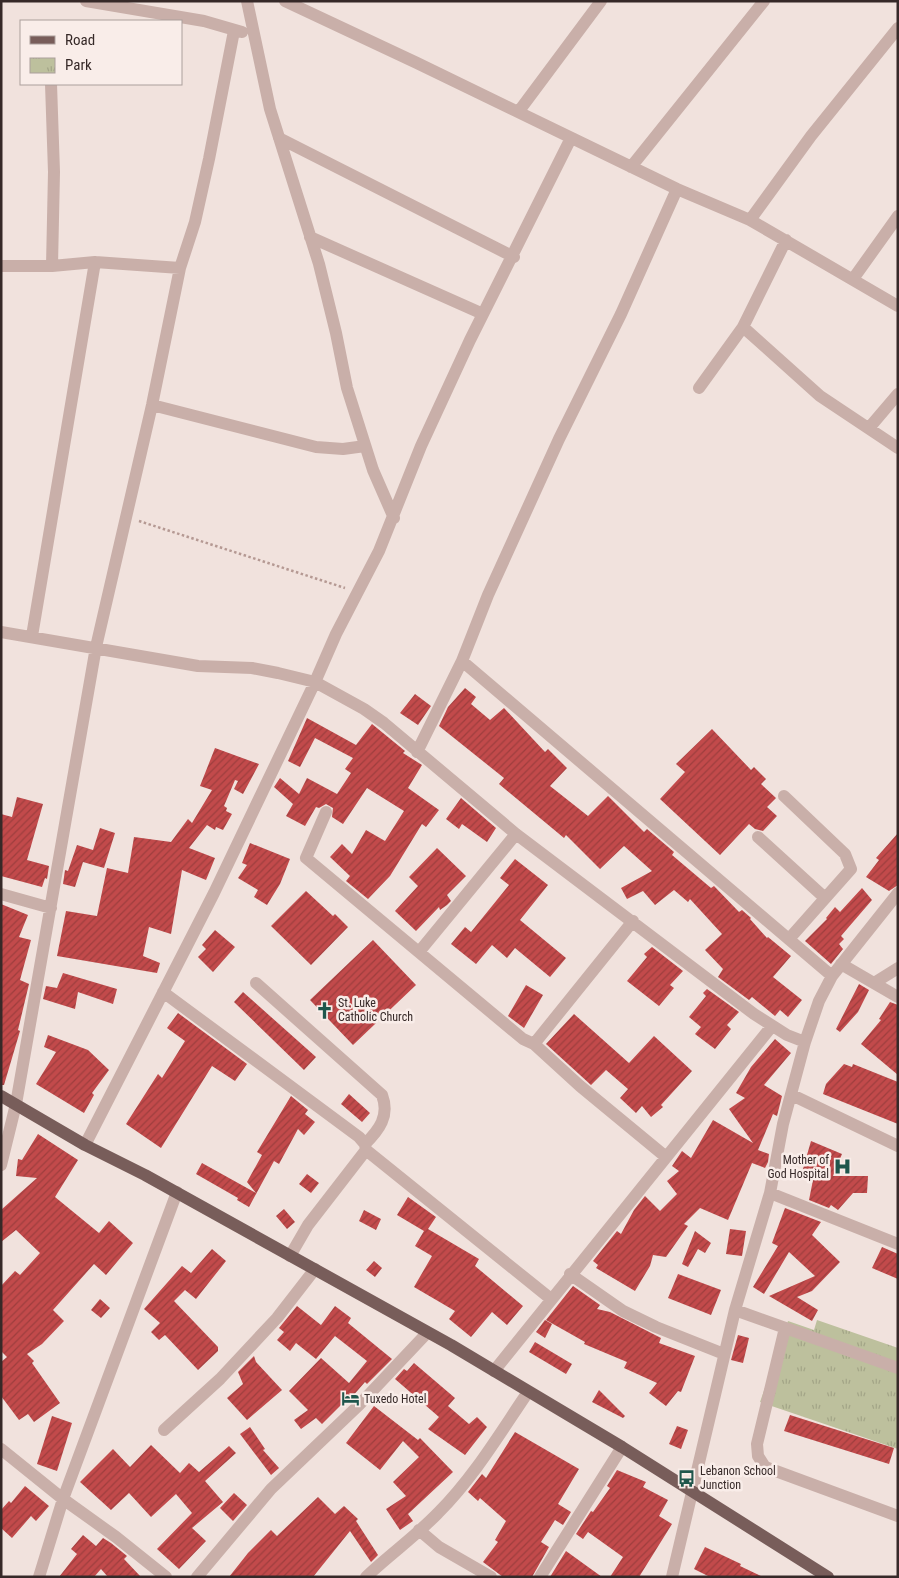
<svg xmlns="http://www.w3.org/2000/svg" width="899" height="1578" font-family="'Roboto Condensed',sans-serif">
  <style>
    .park { fill: url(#park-tufts) }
    .building { fill: url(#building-hatch) }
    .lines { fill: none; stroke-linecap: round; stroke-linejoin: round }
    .path { stroke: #b59993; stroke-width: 2.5; stroke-dasharray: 2.5 2.5; stroke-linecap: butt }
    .minor { stroke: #c9afa9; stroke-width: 12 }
    .major { stroke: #785d5a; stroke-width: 12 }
    .labels { text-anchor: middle; stroke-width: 5; stroke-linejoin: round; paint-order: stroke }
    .poi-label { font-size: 12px; fill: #362928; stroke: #f9ede9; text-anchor: start }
  </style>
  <defs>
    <pattern id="park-tufts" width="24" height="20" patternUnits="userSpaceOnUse" patternTransform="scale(1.25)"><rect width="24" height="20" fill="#bdc09d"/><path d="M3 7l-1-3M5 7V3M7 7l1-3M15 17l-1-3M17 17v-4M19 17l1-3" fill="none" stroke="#a3a587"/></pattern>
    <pattern id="building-hatch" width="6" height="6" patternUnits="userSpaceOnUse" patternTransform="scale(1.25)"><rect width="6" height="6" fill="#c24a4b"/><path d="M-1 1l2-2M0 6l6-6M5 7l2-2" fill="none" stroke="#9e3e3e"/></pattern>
  </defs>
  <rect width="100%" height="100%" fill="#f1e2dd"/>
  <path class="park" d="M817,1320l81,28v101l-138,-47 28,-81 26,9z"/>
  <path class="building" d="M465,688l11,9 -5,7 19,16 14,-12 41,44 3,-3 19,19 -17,18 38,30 20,-20 36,36 3,-3 27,23 -2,3 39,33 3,-2 25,26 3,-2 9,8 -1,1 17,19 1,-1 23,19 -18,21 29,23 -14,17 -8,-7 -5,6 -23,-19 -3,3 -31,-23 5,-8 -18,-19 17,-16 -32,-35 -2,3 -14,-12 -19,15 -12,-14 -16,8 -6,-11 31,-17 -28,-25 -24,23 -34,-34 -2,3 -65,-54 5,-6 -65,-52 9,-19z
    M415,694l16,12 -13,19 -18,-12z
    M307,718l49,27 16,-21 33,27 -2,2 19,12 -14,23 31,22 -13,17 -4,-3 -32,52 -22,23 -22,-18 4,-5 -20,-19 12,-13 10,10 14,-24 19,11 19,-30 -37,-23 -24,36 -11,-7 1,-9 -7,-4 -7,4 -3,-1 -11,19 -19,-10 7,-12 -19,-17 6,-9 19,16 8,-16 30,16 14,-21 -6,-4 8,-11 -38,-20 -15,29 -12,-6z
    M712,729l39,41 3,-3 12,12 -5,5 15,14 -9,9 10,9 -14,15 -8,-2 -6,-5 -29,31 -60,-56 25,-27 -9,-8z
    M215,748l44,16 -16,30 -9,-5 4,-8 -3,-1 -11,26 3,2 -1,3 6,3 -9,16 -7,-3 -1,3 -8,-5 -18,23 26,10 -9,22 -24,-10 -11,64 -22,-7 -6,29 17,7 -3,10 -100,-17 9,-45 31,5 10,-48 21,5 6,-36 37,5 17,-23 4,4 20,-33 -12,-4z
    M17,797l26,7 -16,56 22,6 -2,13 -2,-1 -3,9 -41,-11v-62l11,3z
    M461,798l35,30 -9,14 -25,-18 -3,5 -13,-10z
    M100,828l15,5 -11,35 -21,-6 -8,25 -12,-3 2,-14 3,1 9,-26 16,5z
    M898,833v52l-9,6 -23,-14 13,-17 -3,-2z
    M250,843l40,16 -10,25 -13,21 -13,-8 4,-7 -20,-12 9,-13 -5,-2z
    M437,848l29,28 -19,19 4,6 -4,4 -7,5 -1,-3 -23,24 -21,-20 23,-25 -9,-9z
    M515,859l33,26 -28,35 46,38 -16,19 -35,-29 -8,10 -15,-13 -16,19 -25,-20 14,-17 6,5 38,-47 -9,-7z
    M862,888l10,12 -31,36 3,3 -5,5 4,5 -12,15 -26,-23 22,-22 -1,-1 9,-11 5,5z
    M306,891l27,25 2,-2 13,13 -37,38 -40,-39z
    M1,904l27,11 -9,22 12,3 -11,40 9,4 -11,46 2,1 -16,54h-3z
    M215,930l20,17 -22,25 -15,-15 8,-8 -4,-4z
    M373,940l43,45 -63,60 -43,-45z
    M652,947l31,24 -13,14 4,3 -15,18 -32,-25 20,-24 -3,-3z
    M63,973l54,16 -4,15 -35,-12 -3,17 -32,-10 3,-13 11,2z
    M859,984l10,6 -11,22 -18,20 -4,-3z
    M526,985l17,10 -19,33 -16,-12z
    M707,989l32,23 -12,13 4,4 -16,20 -20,-15 6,-7 -12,-10 17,-21 -3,-3z
    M243,992l73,65 -12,13 -70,-68z
    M890,1002l8,3v70l-37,-31 20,-24 -2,-1z
    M178,1013l69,51 -12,17 -23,-15 -51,82 -35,-24 32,-50 4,4 23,-37 -18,-13z
    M574,1014l55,49 25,-27 38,35 -31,34 2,2 -12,10 -9,-11 -6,7 -16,-15 8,-9 -22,-19 -15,15 -45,-41z
    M48,1035l40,15 21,20 -17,23 2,2 -10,18 -48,-29 20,-32 -12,-5z
    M775,1039l16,14 -27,32 18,11 -5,20 -4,-2 -15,36 11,4 -1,8 -3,6 -13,-5 -24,57 -28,-12 -16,16 4,2 -22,31 -13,-2 -3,11 -15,25 -39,-23 2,-3 -5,-4 24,-30 4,3 13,-24 11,-14 15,15 17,-17 -10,-13 12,-10 -7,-5 10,-15 9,7 22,-38 40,23 -24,-34 16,-11 -9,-5 15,-26z
    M844,1064l8,3 1,-3 45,18v42l-75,-30 3,-10z
    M349,1094l21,19 -8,9 -21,-18z
    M291,1096l17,14 -3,4 10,8 -11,13 -6,-6 -19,35 -5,-3 -25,46 -12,-7 1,-2 -42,-24 6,-11 54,30 -9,-11 15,-27 -5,-3z
    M38,1134l40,26 -23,37 44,36 10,-12 24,22 -27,32 -12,-11 -41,46 11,11 -22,23 -15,10 7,7 -2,2 28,40 -26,19 -6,-8 -9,6 -18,-24v-34l6,-5 -6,-6v-65l14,-15 5,4 20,-22 -24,-23 -15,12v-32l36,-32 -21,-2 2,-17 4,1z
    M811,1141l31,13 -9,22h35l-1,17h-14l-15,17 -7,-5 -2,3 -20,-8 4,-20 -12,-4z
    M307,1174l12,9 -8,10 -12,-9z
    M408,1197l28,20 -8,12 51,30 -4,7 48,40 -16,19 -15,-13 -21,25 -22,-18 6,-8 -41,-24 18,-31 -17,-10 9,-15 -27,-16z
    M785,1208l36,14 -9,13 28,27 -28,29 -15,6 21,13 -6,11 -43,-25 46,-20 -26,-24 -25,42 -11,-7 25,-41 -6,-3z
    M284,1209l11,13 -8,7 -11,-13z
    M364,1210l17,9 -5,11 -17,-9z
    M730,1229l16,2 -4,25 -16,-2z
    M695,1231l16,12 -6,10 -7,-4 -10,18 -6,-3z
    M882,1247l16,7v25l-26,-11z
    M212,1249l14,12 -30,38 -11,-9 -11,11 44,46v4l-20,19 -33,-35 -6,5 -8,-8 9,-9 -16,-14 38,-43 9,7z
    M374,1261l8,7 -7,9 -9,-7z
    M678,1274l43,16 -10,25 -43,-17z
    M573,1286l27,19 -3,4 13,3 51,26 -2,5 36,13 -14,36 -3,-1 -12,15 -17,-13 8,-10 -33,-15 3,-6 -43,-18 1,-2 -39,-22z
    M100,1299l10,9 -9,10 -10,-8z
    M297,1306l24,19 14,-19 16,12 -3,5 44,36 -25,25 -2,-2 -20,23 -2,-2 -21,21 -6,-6 -15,11 -7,-9 14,-10 -19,-19 32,-33 28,25 18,-22 -32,-25 -19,23 -20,-16 -6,8 -13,-11 7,-8 -5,-4z
    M545,1320l7,4 -7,14 -9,-6z
    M738,1335l11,3 -6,25 -12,-3z
    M535,1342l37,22 -6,10 -37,-22z
    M254,1356l2,6 26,28 -35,30 -20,-22 16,-14 -5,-12z
    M414,1363l41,35 -7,8 21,18 8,-7 10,10 -22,28 -37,-26 11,-12 -44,-38 9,-10 3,2z
    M599,1390l26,26 -2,2 -31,-16z
    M374,1406l44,34 2,-2 33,34 -45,42 5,7 -13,9 -14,-21 20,-13 -13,-14 26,-25 -16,-16 -23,29 -34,-27z
    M790,1415l104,33 -5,16 -105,-33z
    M52,1416l20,7 -15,48 -20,-7z
    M677,1426l11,4 -7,19 -12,-5z
    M250,1427l15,22 -2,1 16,18 -8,7 -31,-41z
    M515,1432l64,37 -21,35 13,8 -8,13 -8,-5 -14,22 8,5 -17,30h-29l-20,-15 15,-20 -3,-2 11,-19 -26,-23 -2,3 -10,-9 14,-18 4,4z
    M151,1445l29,28 9,-10 10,9 30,-26 7,7 -31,28 18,21 -31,26 14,13 -27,28 -22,-20 35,-36 -16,-19 -25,23 -22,-24 -18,17 -31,-28 33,-33 17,18z
    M617,1470l29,12 -3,5 25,13 -9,16 13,8 -33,53h-29l13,-20 -35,-25 -5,7 -7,-5 15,-23 2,1 17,-24 -3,-2z
    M25,1486l24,20 -13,15 -5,-5 -19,22 -11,-10v-18l8,-9 2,2z
    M234,1493l13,12 -14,16 -13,-13z
    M318,1497l17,17 9,-8 14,13 -2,2 22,34 -7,7 -21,-31 -37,46h-84l19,-24 23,-23 6,6z
    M83,1535l13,11 7,-8 8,5 16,13 -3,3 17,18h-33l-7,-8 -7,8h-35l18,-23 -6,-5z
    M705,1547l36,17 -1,2 23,11h-53l-16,-8z
    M566,1551l36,26h-52z"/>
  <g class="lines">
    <path class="path" d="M139,521l206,67"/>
    <path class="minor" d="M86,1l118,20 38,11
      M247,1l23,108 49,155 17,69 11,55 26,82 21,48
      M285,1l132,62 260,126 73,31 148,86
      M51,84l3,88 -2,94
      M519,111l82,-110
      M279,138l235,119
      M631,167l133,-166
      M750,220l61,-84 87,-108
      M310,237l173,77
      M1,266h51l43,-4 85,6
      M853,279l45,-63
      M743,327l77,69 78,52
      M699,388l44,-61 43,-87
      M152,405l164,42 27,2 22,-3
      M869,428l29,-34
      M1,632l197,34 54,2 26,5 37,9 49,27 20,14 132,111 238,180 33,21 18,7
      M32,636l63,-374
      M462,661l370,315
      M417,752l45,-91 26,-66 71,-156 62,-125 56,-125
      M784,796l61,58 6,15 -62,70
      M326,812l-20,46 217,181 11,5 46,42 86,71
      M758,837l67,61
      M1,894l50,14
      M419,952l97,-118
      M841,964l57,33
      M256,983l126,112c8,21 -3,35 -17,49
      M874,983l24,-15
      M163,992l196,145 6,7 1,6 -58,75 -18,31
      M534,1044l99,-123
      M792,1095l106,51
      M85,1145l129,-252 101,-211 21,-48 43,-83 42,-105 49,-106 101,-202
      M366,1150l185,149
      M1,1165l15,-61 80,-457 56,-242 28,-137 15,-46 14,-63 25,-128
      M770,1193l128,51
      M570,1274l53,37 33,16 68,27
      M735,1310l163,58
      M785,1328l-28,116 1,12 7,11 133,49
      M494,1371l278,-345
      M164,1430l56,-51 57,-61 38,-49
      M1,1449l62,50 53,38 50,40
      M419,1530l20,17 52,30
      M39,1577l24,-78 114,-307
      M197,1577l74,-88 88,-84 68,-72
      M366,1577c23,-22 50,-41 72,-64 36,-36 62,-80 90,-121
      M540,1577l82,-130
      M672,1577l63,-267 35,-117 13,-69 22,-82 14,-41 13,-25 66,-83"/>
    <path class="major" d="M1,1096l84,49 60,30 306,170 171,102 206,130"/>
  </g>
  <defs>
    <symbol id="church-bare" viewBox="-9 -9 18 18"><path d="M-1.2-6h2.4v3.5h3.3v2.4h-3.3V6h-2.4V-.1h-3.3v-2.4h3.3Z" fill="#1f564c" stroke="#f9ede9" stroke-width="2.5" paint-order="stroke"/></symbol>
    <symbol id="hospital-bare" viewBox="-9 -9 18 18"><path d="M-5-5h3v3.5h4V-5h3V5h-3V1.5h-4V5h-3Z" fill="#1f564c" stroke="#f9ede9" stroke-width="2.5" paint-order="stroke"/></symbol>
    <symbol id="hotel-bare" viewBox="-9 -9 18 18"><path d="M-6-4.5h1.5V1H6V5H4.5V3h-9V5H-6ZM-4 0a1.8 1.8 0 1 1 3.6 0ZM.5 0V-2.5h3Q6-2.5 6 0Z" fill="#1f564c" stroke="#f9ede9" stroke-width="2.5" paint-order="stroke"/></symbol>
    <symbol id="bus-bare" viewBox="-9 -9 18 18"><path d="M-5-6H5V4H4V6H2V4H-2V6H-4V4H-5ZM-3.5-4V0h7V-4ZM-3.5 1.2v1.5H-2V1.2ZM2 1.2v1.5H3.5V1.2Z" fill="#1f564c" stroke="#f9ede9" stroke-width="2.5" paint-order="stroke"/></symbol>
  </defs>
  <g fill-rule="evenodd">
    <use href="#church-bare" x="312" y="998" width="25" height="25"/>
    <use href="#hospital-bare" x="830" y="1154" width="25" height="25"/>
    <use href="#hotel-bare" x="338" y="1386" width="25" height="25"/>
    <use href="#bus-bare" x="674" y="1466" width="25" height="25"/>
  </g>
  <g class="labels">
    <g class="poi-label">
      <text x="338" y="1007">St. Luke<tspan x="338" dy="14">Catholic Church</tspan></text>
      <text x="829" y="1164" text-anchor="end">Mother of<tspan x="829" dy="14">God Hospital</tspan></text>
      <text x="364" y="1403">Tuxedo Hotel</text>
      <text x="700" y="1475">Lebanon School<tspan x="700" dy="14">Junction</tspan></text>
    </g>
  </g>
  <rect width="899" height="1578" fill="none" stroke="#362928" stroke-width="5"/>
  <rect x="20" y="20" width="162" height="65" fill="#f9ede9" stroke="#ab9f9c"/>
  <rect x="30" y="36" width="25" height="8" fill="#785d5a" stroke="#ab9f9c"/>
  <text x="65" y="45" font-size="15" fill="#362928">Road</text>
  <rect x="30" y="58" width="25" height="15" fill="url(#park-tufts)" stroke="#ab9f9c"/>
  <text x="65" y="70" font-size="15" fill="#362928">Park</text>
</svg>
